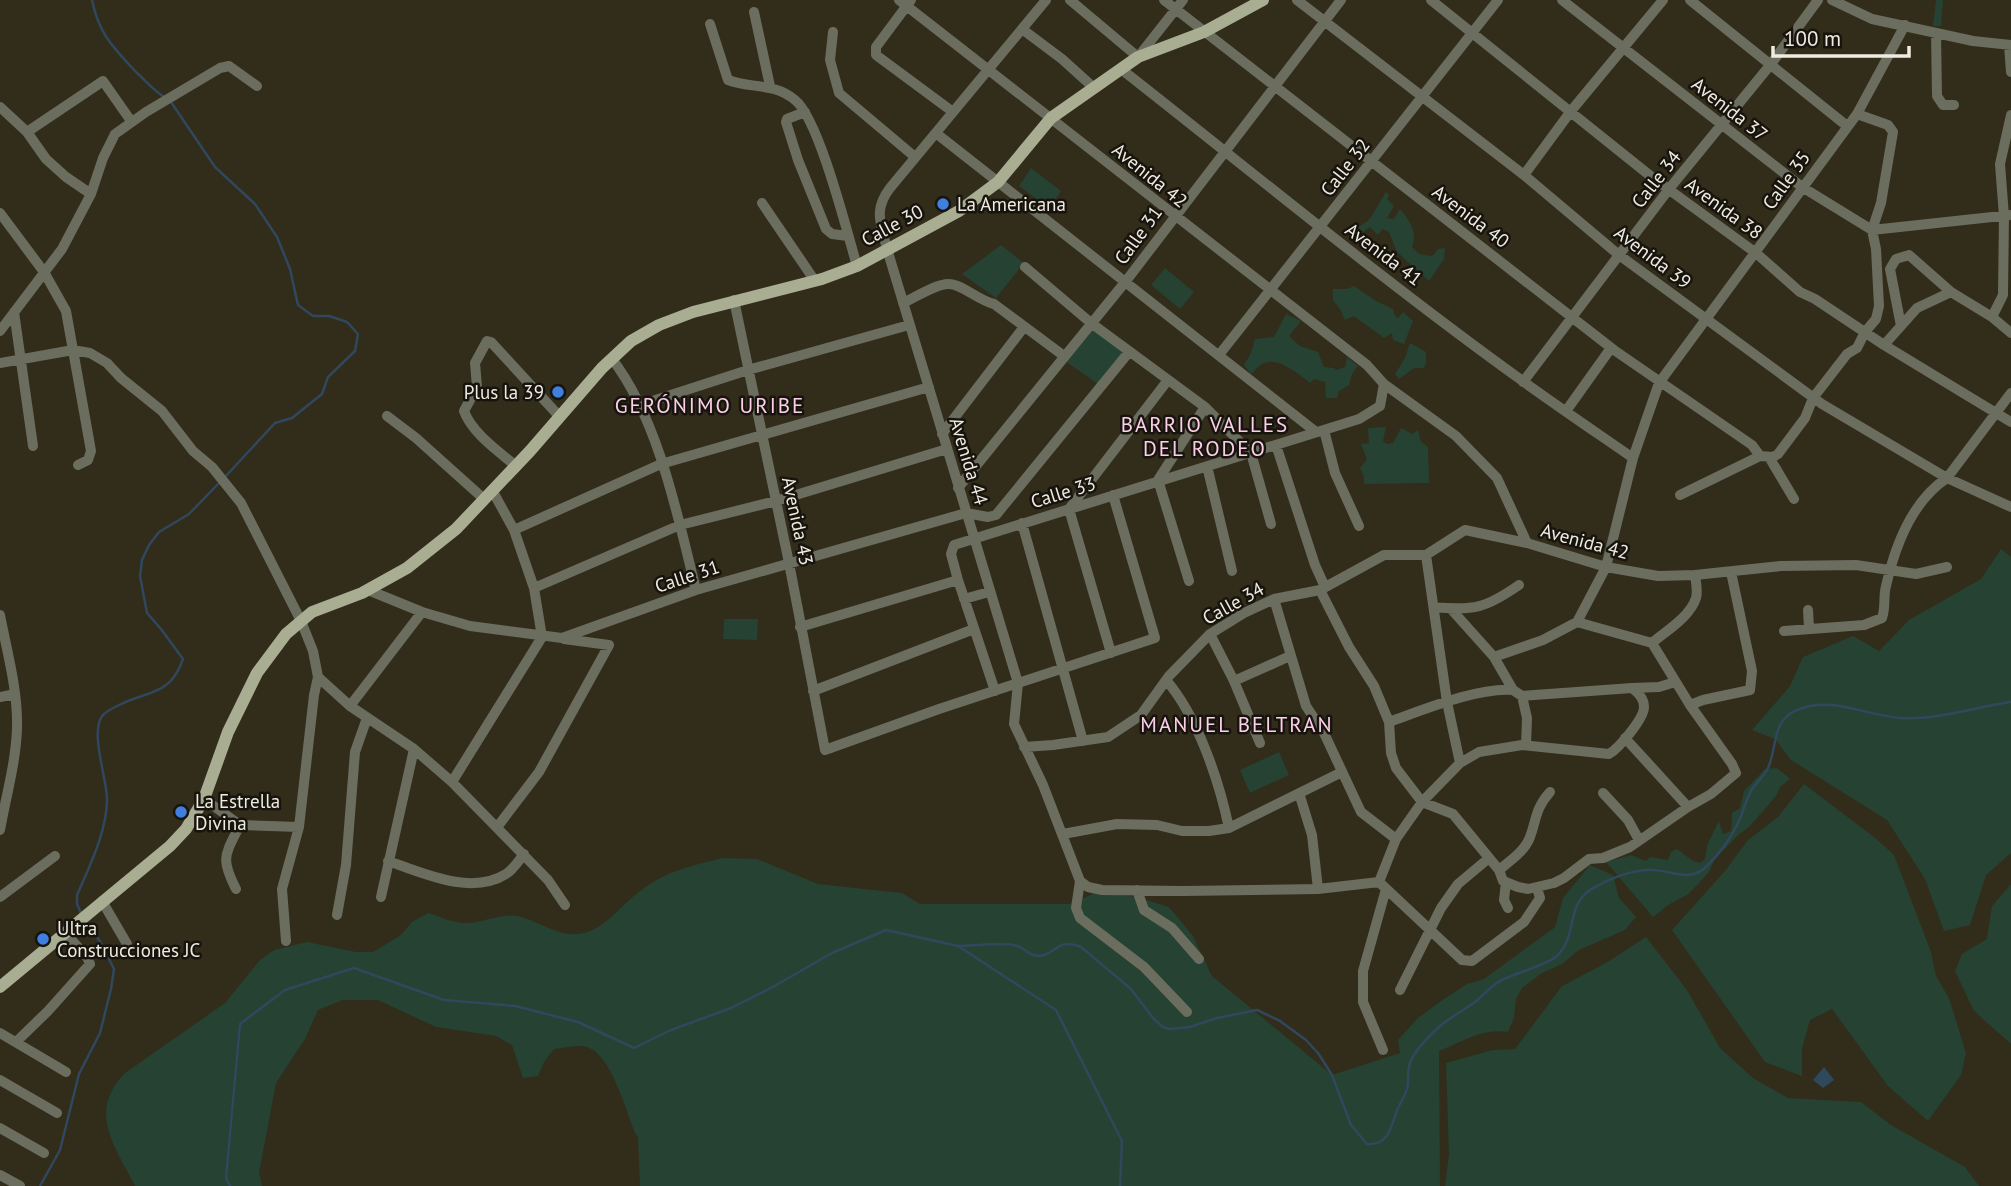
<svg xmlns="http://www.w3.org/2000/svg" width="2011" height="1186" font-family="'PT Sans',sans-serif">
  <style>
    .green { fill: #264232 }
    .water { fill: #30485d }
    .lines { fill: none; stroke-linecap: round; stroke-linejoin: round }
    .stream { stroke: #30485d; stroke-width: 2.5 }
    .minor { stroke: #6b6d5f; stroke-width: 10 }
    .major { stroke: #a9ad91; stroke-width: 12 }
    .shop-dot { fill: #3f7fe0; stroke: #17140d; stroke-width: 2.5 }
    .labels { text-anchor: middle; stroke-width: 5; stroke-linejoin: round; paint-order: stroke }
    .street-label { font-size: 19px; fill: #efebe1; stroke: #17140d }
    .poi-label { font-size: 19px; fill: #efebe1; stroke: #17140d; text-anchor: start }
    .neighbourhood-label { font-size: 21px; letter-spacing: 2px; fill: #fccfe8; stroke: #17140d }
  </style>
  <rect width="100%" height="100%" fill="#322c1b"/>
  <path class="green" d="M1936,0h7l-2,26h-8z
    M1031,168l30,23 -12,17 -30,-22z
    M1386,192l3,3 -2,4 7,7 -7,12 7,1 6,-10c10,11 18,25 12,38l7,7 13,2 6,-7 7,-1 -1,11 -15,22 -32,-29 -8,-20 -7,-3 -4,6 -8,-8 -7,5 -6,-4 12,-8z
    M1001,245l23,18 -28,35 -34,-24z
    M1165,268l29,24 -14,17 -29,-24z
    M1354,286l22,15 17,8 2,7 3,2 5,-6 10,9 -9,23 -11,-4 -1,-7 -8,5 -30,-22 -9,4 -5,-11 -7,-9v-11h14z
    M1286,314l15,7 -12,15 11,10 18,6 6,15 10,1 2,2 9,-3 2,-10 11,9 -6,8 -3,11 -10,6 -2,7h-11l-1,-16 -11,-3 -4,4c-10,-8 -31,-26 -46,-20 -4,1 -9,8 -13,11l-7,-9 7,-12 4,-14 19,-2z
    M1092,325l33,28 -27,31 -33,-23z
    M1410,343l16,9v11l-2,5h-10l-15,11 -4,-5 10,-16z
    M1386,427l-3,14 4,3 6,-1 8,-15 11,6 6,-4 3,12 7,5 1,36 -65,1v-8l-4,-8 7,-9 -6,-15 8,-1 -1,-15z
    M2001,549l10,8v296l-25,22 -16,50 -26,6 -19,-52 -38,-59 -96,-60 -16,-21 -23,-9 38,-44 13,-29 50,-21 26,15 30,-31 72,-41z
    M724,619h34l-1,21 -34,-1z
    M1279,752l10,23 -39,18 -10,-23z
    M1777,768l13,11 -10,8 -4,9 -26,30 -13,10 -22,23 -6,13 -11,12 -11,11 -19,10 -15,12 -47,-55 25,-7 15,6 4,-4 18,3 3,-8 6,-3 16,12 7,2 5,-4 3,-16 11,-22 4,13 8,-3 1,-18 8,-5 4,-17 21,-22z
    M1804,784l70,53 20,18 37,97 5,24 13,22 17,55 -5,22 -33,46 -40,-35 -56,-77 -22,11 -8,29v27l-37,-14 -93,-132 53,-59 23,-31 30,-23z
    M722,858l35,1 61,25 84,9 18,11h150l27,-12 39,5 33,10 24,29 19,40 120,99 68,-22 -2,-13 20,-22 23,-17 26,-17 17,-5 71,-52 8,-29 27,-33 23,10 6,23 17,19 -11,13 -46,20 -17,14 -20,9 -20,15 -6,11 -2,19 -6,14c-27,-4 -45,10 -69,19l1,135h-800l-2,-49 -3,-4c-9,-22 -24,-79 -48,-86 -9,-3 -23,1 -33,2l-10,13 -6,14 -15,2 -11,-33 -16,-9 -60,-9 -58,-27h-35l-25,10 -13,29 -29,44 -17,90 3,13h-127c-20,-40 -48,-74 -10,-113l100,-70 35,-43 14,-10 33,-8 49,10h17l28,-17 11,-13 16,-9c11,3 25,10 36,10 18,1 34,-10 53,-7 28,6 50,30 81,11 15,-9 27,-25 41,-35 26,-21 52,-26 83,-34z
    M2011,884v160l-37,-33 -19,-40 7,-17 25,-15 5,-33z
    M1646,937l41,53 33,58 33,30 35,20 73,4 30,23 74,42 14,19h-534l4,-32 -3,-91 47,-13 22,-1 47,-63 44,-23z"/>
  <path class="water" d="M1824,1067l10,13 -11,8 -10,-8z"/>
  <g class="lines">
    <path class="stream" d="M92,0c7,35 22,48 45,73 10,9 17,18 29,25
      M171,102l44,65 40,37 22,33 13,32 8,36 15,11h16l18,6 11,12 -3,17 -27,26 -6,17 -30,24 -17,5 -51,55
      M81,913l-4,-9v-9c13,-30 30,-64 30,-96 0,-21 -18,-68 -4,-84 3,-3 10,-7 14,-9 30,-16 53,-9 66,-47l-22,-30 -14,-16 -7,-37 2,-16 7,-15 10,-13 30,-18 30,-31
      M958,946c15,0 49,-5 62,1 6,3 12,10 20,9 18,-2 16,-19 41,-9l50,42 22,29 10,9 6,2 21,-2 27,-9 40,-8 23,11 26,19 12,13 14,22 19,50 16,19c23,2 24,-19 31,-36 3,-6 7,-12 9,-19 2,-8 0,-18 3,-26 5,-13 20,-28 30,-37 11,-9 24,-16 35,-24 10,-8 17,-18 29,-23 13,-6 44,-15 53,-23 23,-23 6,-54 40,-70 15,-8 33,-15 50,-16 22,-2 41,15 60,-4 11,-11 24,-28 31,-43 5,-10 8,-24 14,-34 5,-7 12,-13 16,-21 10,-22 3,-47 29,-58 35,-15 69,6 104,8 38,2 74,-11 110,-16
      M40,1186l20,-36 19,-76 21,-41 11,-44 3,-20 -13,-26 -15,-22
      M230,1186l-4,-8 14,-154 45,-34 69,-22 90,32 71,6 63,16 56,26 37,-18 60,-22 40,-20 61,-35 54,-23 72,16 98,64 66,131 -2,45"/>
    <path class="minor" d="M899,0l468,365 17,19 72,52 41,42 30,65
      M911,0l-35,47v8l77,57
      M1046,0l-156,188c-17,22 -9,36 -3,61l131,434 -4,41 29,61 37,96 -4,27 4,10 64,49 43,45
      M1070,0l68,57 45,-57
      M1164,0l450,350 138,95 8,11
      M1297,0l227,175 95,80 203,149 125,74 64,29
      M1431,0l222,178 103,75 44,39 15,7 69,46 127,77
      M1562,0l240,187 70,43 139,-15
      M1690,0l157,126
      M1832,0l40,19 101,22 38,4
      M754,12l16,74
      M710,24l18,56c23,9 45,2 67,20 24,19 52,132 62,166
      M1022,29l40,30 31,28
      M833,32l-3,28 9,33 76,64
      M1936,33l1,63 6,9h11
      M2009,45l2,27
      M1121,69c134,105 265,214 403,313 36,26 73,51 109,76
      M0,107l27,25 19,27 20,18 25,17
      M805,112l-18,7 -1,3 12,38 28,69 6,5 16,2
      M27,132l76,-51 28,40
      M937,134l379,298
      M1524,175l47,-64 92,-111
      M762,203l53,78
      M0,213l44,59 22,39 25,140 -3,9 -10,5
      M1025,267l66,56 114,84 46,46 20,71
      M734,300l55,263 36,187 114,-41 216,-71 -42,-143
      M903,303c11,-5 35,-20 46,-19 13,0 30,17 45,20l70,52
      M14,312l19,134
      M1992,317l19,16
      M1901,326l-11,-57 6,-10 13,-4 42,37
      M0,331l62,-82 29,-55 12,-36 12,-24 31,-22 74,-44 9,-2 28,20
      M1884,345l33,-37 34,-16 41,25 11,-22 1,-79 -4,-52 11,-49
      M1219,355l279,-355
      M612,359c46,59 66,158 84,231
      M0,363l73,-13 17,3 17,10 14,15 41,33 31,40 19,16 29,36 60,118 12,30 5,26 32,29 64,43 38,33 96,98 17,25
      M1523,382l146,-193 102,-125 47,-64
      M640,405l108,-35 161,-45
      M1566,411l45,-63
      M387,416l29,22 68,61
      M1324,430l11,43 24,53
      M942,434l82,-107
      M1276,445l39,120 10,22
      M1769,457l25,42
      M516,466c-18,-15 -44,-33 -52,-55l13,-24 -2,-24 12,-22 4,1 68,74
      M1207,466l25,105
      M958,488l168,-207 215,-281
      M1680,495l80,-39 13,1 5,-3 27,-36 8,-20 34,-44 10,-6 8,-16 11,-13 3,-13 -3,-57 -4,-19 9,-27 12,-71 -5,-7 -31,-11
      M1022,523l61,218
      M514,530l147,-66 268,-77
      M1426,555l21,147 13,61
      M1189,581l-31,-101 47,-73
      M534,588l146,-63 96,-24 171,-52
      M368,590l54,22 48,14 92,12 134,-48 270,-77 22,4 8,-2 133,-163
      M1320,590l29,57 25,39 15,36 2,31 5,15 26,34 31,12 46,56 4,11 15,6 10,2 26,-6 10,-5 25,-19 14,-1 27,-11 58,-40 23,-13 25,-21 -4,-9 -42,-59 13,-5 47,-10 2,-19 -21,-99
      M964,599l25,-7
      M1274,599l32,107 18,27 37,79 35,27
      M1434,607c40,4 52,1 85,-22
      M1451,609l43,48
      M1808,610l1,18
      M0,615c7,37 18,75 17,113 -1,34 -11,68 -17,102
      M1577,622l75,21 38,62
      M800,627l158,-47
      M1784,631l80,-6 18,-7c4,-11 1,-21 4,-32 9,-40 26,-85 61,-108l64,-85
      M1210,634l24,47 26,62
      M1652,643c14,-12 38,-26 44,-45 2,-7 0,-15 -1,-23
      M1111,653l-42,-144 99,-129
      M1166,680c32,37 53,101 63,148
      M1234,681l56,-25
      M1632,688l27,-1 16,-5
      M813,691l161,-62
      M995,691l-37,-111 -7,-26 3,-9 405,-126 21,-13 4,-22
      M1522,696l5,22 -1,27
      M0,697l15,-3
      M350,706l72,-94
      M1389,722c34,-12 89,-35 124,-32l-19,-33 49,-17 34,-18 29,-55 27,-109 26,-75 198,-269 48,-89
      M1625,738l63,69
      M1024,747l29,-2 55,-8 33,-22 28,-39 41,-42 34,-21 30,-14 46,-9 64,-35h42l39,-25 62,13 79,24 52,9 37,-1 86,-9 75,-1 60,9 31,-7
      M452,782l90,-145 -8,-49 -20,-58 -22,-40
      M1299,793l13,42 6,54
      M1603,793l25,27 11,20
      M204,799l36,26 59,2
      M498,826l41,-54 70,-127 -45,-6
      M1063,834l54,-10 40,1 25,6h27l20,-3 113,-56
      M388,861c35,12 83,35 118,13 7,-4 13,-14 18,-20
      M1499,870c11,-9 26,-19 31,-33 7,-19 5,-28 20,-45
      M1080,881l8,6 14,3 81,1 135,-2 61,-7 17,-43 26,-37 38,-39 19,-11 43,-7 87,9c9,-5 35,-35 35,-47 0,-9 -6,-14 -12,-19l-110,8 -9,-6
      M1379,882l83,78 10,1 52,-39 16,-24 -3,-10
      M1506,882l-2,18 4,8
      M236,889c-16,-31 -11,-34 4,-64
      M1137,890l7,20 28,18 27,31
      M0,897l55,-41
      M381,897l33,-148
      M102,901l25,43
      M337,915l9,-50 9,-113 12,-34
      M286,941l-4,-52 17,-62 15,-132 4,-18
      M1400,990l41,-82 17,-24 31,-26
      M0,1033l66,39
      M16,1042l32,-31 42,-47 -3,-7 -22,-24
      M1383,1050l-20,-48v-31l23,-82
      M0,1080l57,33
      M0,1128l44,25
      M0,1175l20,11"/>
    <path class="major" d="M0,987l170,-141 16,-17 18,-30 24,-67 29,-59 29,-39 26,-22 50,-19 45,-25 49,-39 74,-78 72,-83 29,-27 28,-16 34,-13 129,-33 35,-13 102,-55 39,-29 53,-64 87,-61 66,-25 59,-32"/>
  </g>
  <g class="shop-dot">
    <circle cx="943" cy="204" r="7"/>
    <circle cx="558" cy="392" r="7"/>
    <circle cx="181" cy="812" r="7"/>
    <circle cx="43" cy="939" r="7"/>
  </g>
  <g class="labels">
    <g class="street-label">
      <text transform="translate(1730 109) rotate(38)" y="7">Avenida 37</text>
      <text transform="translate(1345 167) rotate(-52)" y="7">Calle 32</text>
      <text transform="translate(1150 175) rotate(39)" y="7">Avenida 42</text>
      <text transform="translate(1656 179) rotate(-52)" y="7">Calle 34</text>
      <text transform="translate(1786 180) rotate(-54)" y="7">Calle 35</text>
      <text transform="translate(1724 208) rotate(36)" y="7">Avenida 38</text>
      <text transform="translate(1471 216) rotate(37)" y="7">Avenida 40</text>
      <text transform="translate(892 225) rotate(-28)" y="7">Calle 30</text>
      <text transform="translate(1138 235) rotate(-54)" y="7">Calle 31</text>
      <text transform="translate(1384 254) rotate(37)" y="7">Avenida 41</text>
      <text transform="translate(1653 257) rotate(37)" y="7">Avenida 39</text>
      <text transform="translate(969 461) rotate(73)" y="7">Avenida 44</text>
      <text transform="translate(1063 492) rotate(-17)" y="7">Calle 33</text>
      <text transform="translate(798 521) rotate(78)" y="7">Avenida 43</text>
      <text transform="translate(1585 541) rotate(15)" y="7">Avenida 42</text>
      <text transform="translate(687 576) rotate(-18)" y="7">Calle 31</text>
      <text transform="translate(1233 603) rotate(-29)" y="7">Calle 34</text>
    </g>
    <g class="poi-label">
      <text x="957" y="211">La Americana</text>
      <text x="544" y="399" text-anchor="end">Plus la 39</text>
      <text x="195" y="808">La Estrella<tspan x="195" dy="22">Divina</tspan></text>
      <text x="57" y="935">Ultra<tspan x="57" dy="22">Construcciones JC</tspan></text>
    </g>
    <g class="neighbourhood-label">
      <text x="710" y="413">GERÓNIMO URIBE</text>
      <text x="1205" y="432">BARRIO VALLES<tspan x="1205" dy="24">DEL RODEO</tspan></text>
      <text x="1237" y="732">MANUEL BELTRAN</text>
    </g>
  </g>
  <path d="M1773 46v10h136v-10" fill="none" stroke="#efebe1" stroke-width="3.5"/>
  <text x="1784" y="46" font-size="21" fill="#efebe1" stroke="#17140d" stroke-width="5" paint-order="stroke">100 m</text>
</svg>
